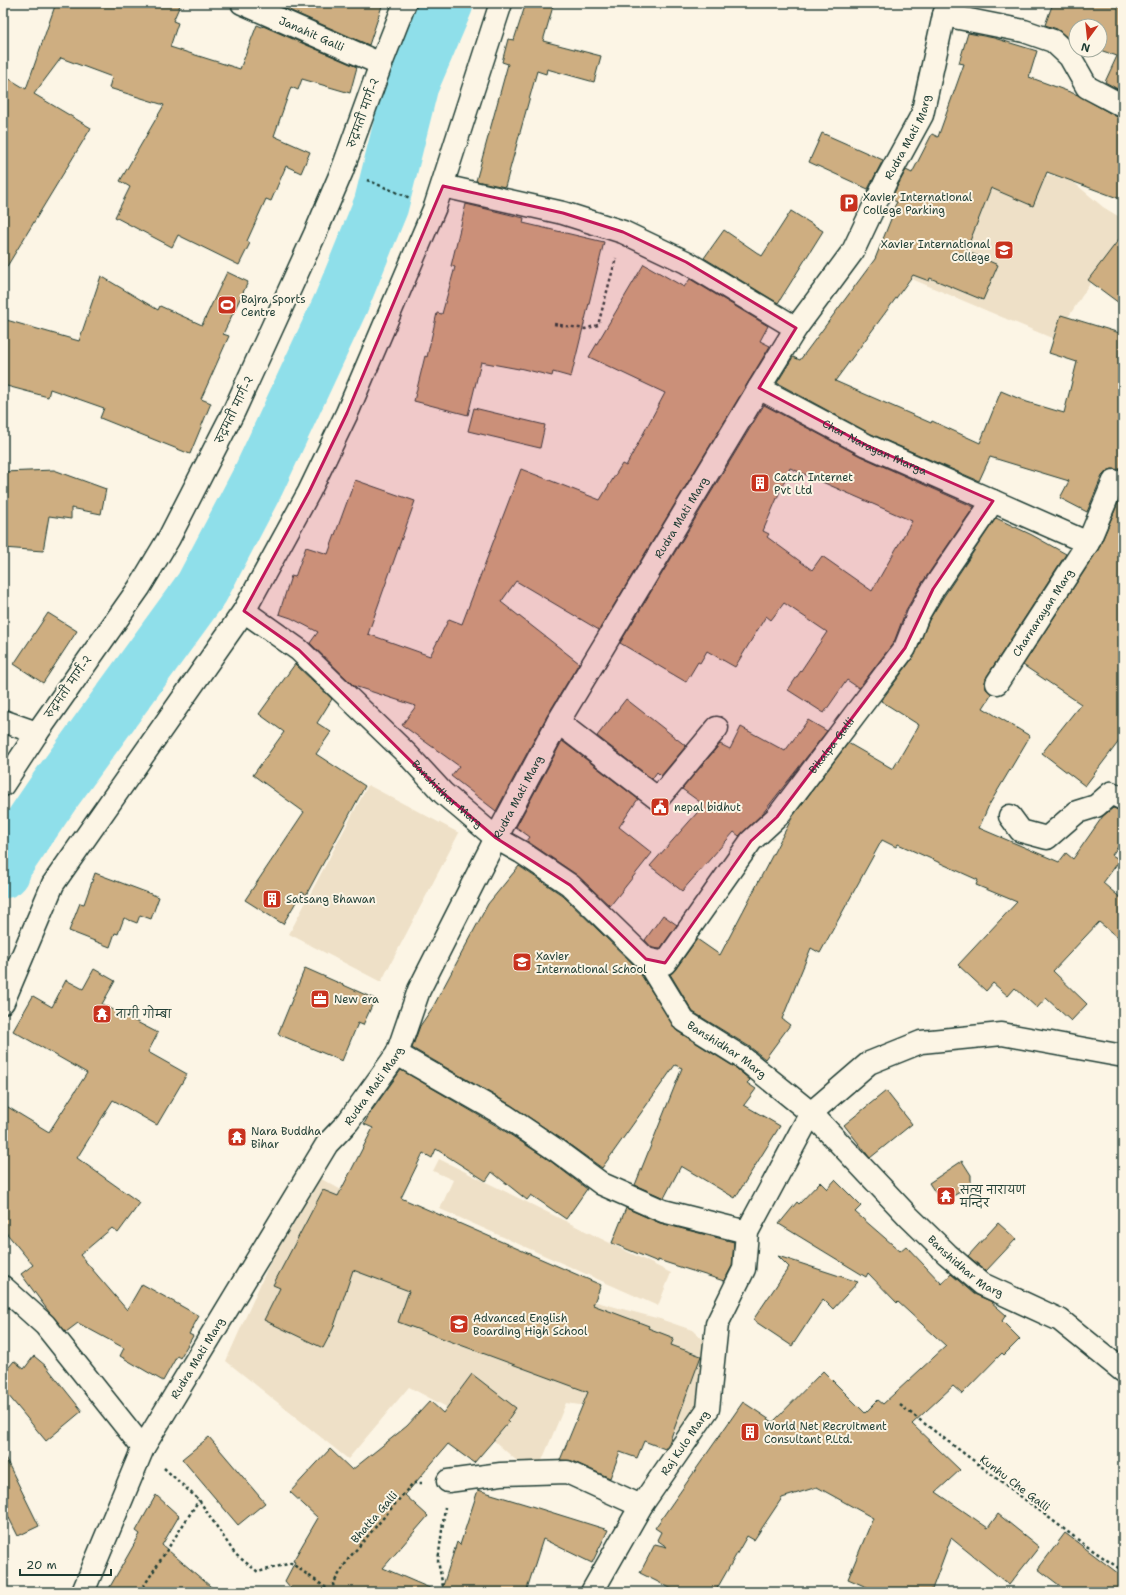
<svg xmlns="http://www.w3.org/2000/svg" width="1126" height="1595" font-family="'Shantell Sans','Playpen Sans Deva',sans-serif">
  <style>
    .built { fill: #eee0c7 }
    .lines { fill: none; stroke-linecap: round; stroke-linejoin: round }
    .river { stroke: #8fdfea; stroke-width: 55 }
    .building { fill: #ceae81; stroke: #1f3d34; fill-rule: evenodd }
    .minor-casing { stroke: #1f3d34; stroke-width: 25 }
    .path { stroke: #1f3d34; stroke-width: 2.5; stroke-dasharray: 3 3; stroke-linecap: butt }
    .minor { stroke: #fcf5e5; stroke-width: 22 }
    .marked { fill: #c2185b; fill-opacity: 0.2; stroke: #c2185b; stroke-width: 3; stroke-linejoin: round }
    .labels { text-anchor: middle; stroke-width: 4; stroke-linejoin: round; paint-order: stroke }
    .street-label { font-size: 11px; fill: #1f3d34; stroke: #fcf5e5 }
    .poi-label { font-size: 11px; fill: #1f3d34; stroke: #fcf5e5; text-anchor: start }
  </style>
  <rect width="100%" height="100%" fill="#fcf5e5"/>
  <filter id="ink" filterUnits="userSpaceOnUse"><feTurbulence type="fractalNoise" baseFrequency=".025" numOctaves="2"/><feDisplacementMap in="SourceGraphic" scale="8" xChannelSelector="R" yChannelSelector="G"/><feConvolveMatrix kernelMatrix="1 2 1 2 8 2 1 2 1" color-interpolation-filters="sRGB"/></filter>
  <g filter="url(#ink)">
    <path class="built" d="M997,166l74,14 32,27 20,12v14l-69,106 -168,-71z
      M368,785l91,48 -78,149 -92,-48z
      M439,1159l232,114 -13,33 -218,-97 13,-29 -20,-9z
      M314,1175l64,35 211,90 71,19 32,11 21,20 -8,53 -15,24 -17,5 -51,-21 -56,-8 -28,67 -21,-9 -26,-23 -37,-27 -45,-24 -61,72 -122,-98 55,-123z"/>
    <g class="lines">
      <path class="river" d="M3,871l2,-7 51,-75 146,-201 56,-107 83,-178 40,-98 30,-120 35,-82"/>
    </g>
    <path class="building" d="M56,3h125l-8,18 5,2 -8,24 70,22 17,-44 5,2 1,-1 94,41 -7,26 -48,-14 -4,11 -7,-3 -17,49 36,16 -9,21 -15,-7 -15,35 -5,-2 -19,42 3,2 -11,22 -61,-30 -6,12 -57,-30 15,-30 -10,-6 44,-76 -55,-17 3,-11 -51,-19 -27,36 57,34 -88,145v-198l23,14z
      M273,3h110l-14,42z
      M526,3h28l-11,38 58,15 -7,26 -47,-13 -1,5 -9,-3 -32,116 -29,-6 32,-117 -6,-2 6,-23 6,1z
      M1053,3h70v89l-18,-10 12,-26 -17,-6v-24h-24v15l-8,-3 -11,-9 -12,-4z
      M968,33l26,5 43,13 -8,26 49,18 39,22 6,1v82l-76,-28 -14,34 -42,-18 -25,63 32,14 -15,35 -53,-22 -1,3 -16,-6 -78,106 96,42 1,-2 48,22 21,-52 26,11 37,11 13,-51 -28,-9 12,-38 62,19v137l-11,-2 -6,3 -4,4 -15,36 -27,-14 9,-17 -79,-24 -11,24 -108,-47 -94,-51 16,-26 7,3 75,-101 20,-50h-2l4,-7 -6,-3 6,-12 9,-17 6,3 20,-39 6,3 26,-73 -5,-1z
      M822,133l61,27 -15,29 -59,-27z
      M466,204l58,14 -1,5 81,19 -33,135 -18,-5 -1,4 -33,-8v1l-38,-7 -13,53 -54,-14 11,-45 2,1 10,-44 5,1 13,-47 -4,-1z
      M791,211l32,20 -45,72 -74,-45 20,-28 38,26z
      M1123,234v72l-35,-26z
      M644,264l40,23 6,-8 78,47 -8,15 10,5 -171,284 -83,-49 -15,21 78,61 -32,53 -51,95 -45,-35 8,-10 -57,-41 14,-19 -62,-20 -44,-43 8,-11 -27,-14 -12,-4 12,-38 4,1 11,-30 22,7 27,-74 60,21 -47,133 62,22 19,-37 13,5 59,-155 79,31 22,-36 4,2 39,-73 -76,-36z
      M227,272l21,10 -25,52 6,2 -28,63 10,4 -21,51 -90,-36 4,-10 -54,-19 -2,8 -45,-12v-66l76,22 22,-65 57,34 2,-4 42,19z
      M764,405l96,51 114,51 -52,76 -16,27 -12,32 -35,46 -12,-8 -23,33 -36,-23 39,-58 -43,-29 -13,17 -5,-4 -31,51 -28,-16 -7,12 -2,-1 -12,20 -66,-39zM790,468l122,53 -40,70 -50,-35 -10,14 -45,-33 2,-3 -6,-3z
      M474,408l71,17 -5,23 -72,-17z
      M54,470l52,19 -5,25 -30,-6v11l-22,-3 -6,35 -40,-3v-76z
      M1121,496h2v240l-38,50 -43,-33 39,-49 -58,-39 75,-115z
      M996,518l36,17 34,19 -79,122 -2,6 1,7 6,5 -9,14 47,28 -41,69 -10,23 80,34 7,-9 7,6 30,-43 10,-8 10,3v29l-11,15 8,5 -17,23 20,17v42l-24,-20 -46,49 34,33 -16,17 -25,-23 -9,10 -22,-20 -7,8 -15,-13 -7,8 -28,-26 59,-63 -41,-17 2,-5 -80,-36 -2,3 -14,-7 -62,113 -9,-5 -29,71 8,6 -25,34 -15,-12 -57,-35 -23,-38 5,-4 22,-31 23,16 73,-139 55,-73 45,26 26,-44 -38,-24 34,-46 14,-35 15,-24z
      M48,613l29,18 -34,52 -29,-19z
      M295,664l37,35 -15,24 14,9 -15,22 49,32 -59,109 -4,-3 -19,32 -38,-24 59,-88 -51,-37 31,-43 -25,-18z
      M626,699l60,47 -25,30 -4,-4 -5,7 -55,-43z
      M808,720l19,11 -64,82 -24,23 -5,-4 -52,59 -32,-25 54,-61 -22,-16 38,-45 10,5 11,-22 44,24z
      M562,741l76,58 -19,28 33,26 -42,53 -33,-31 -50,-34 3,-4 -14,-10z
      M519,866l43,29 74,72 41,64 59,37 14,12 -3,3 9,6 -12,16 36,21 -45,72 -54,-32 -17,32 -29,-13 47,-117 -7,-3 -73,103 -39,-28 -52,-35 -99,-57 8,-22 13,-19 55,-103z
      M95,873l64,24 -8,22 -11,-4 -3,8 -13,-5 -6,16 -3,-1 -5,14 -41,-16 11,-28 4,1z
      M663,915l14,10 -17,24 -8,-1 -7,-8z
      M305,968l70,31 -12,26 -5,-2 -16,38 -64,-27z
      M94,969l21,12 -13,23 56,29 -10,19 39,22 -30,51 -44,-25 -36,58 63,45 -22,30 -6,-5 -32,27 47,55 15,-26 57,32 -10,18 4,2 -13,22 -3,-2 -14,25 -43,-25 4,-8 -46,-25 -12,9 -17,-20 -28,-38 12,-9 -30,-36v-125l46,28 38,-59 -74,-42 20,-35 19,11 14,-27 17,9z
      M401,1070l96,56 52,34 38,29 -21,30 -35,-24 -4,5 -35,-28 -6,9 -50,-32 -4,9 -9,-5 -22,45 200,87 -8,20 56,21 -1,2 26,10 -3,7 30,11 -32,87 -4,6 -21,-8 -7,17 -17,-6 -10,26 -38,-17 -12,-1 28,-68 -190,-70 11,-31 -56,-21 -20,59 -10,19 -59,-28 16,-32 -7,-3 50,-95 15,6 35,-68 -9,-4 6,-11z
      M886,1091l26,33 -42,34 -26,-33z
      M962,1161l9,14v10l-29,18 -13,-20z
      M835,1180l26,26 -6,6 45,39 6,-5 36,38 9,-10 23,20 16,7 16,14 -4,6 18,18 -16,16 -2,-2 -40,41 -9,-8 -41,38 48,46 -24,22 52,36 10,-14 41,33 -30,38 -58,-47 -20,54h-53l-30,-13 25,-61 -56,-31 -35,11 -28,42 -7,-4 -32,56h-37l-38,-19 15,-29 12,3 -10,-7 4,-8 -6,-4 88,-126 30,20 50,-51 42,42 13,-13 5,4 63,-58 -48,-44 -1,1 -29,-30 -2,4 -87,-53 18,-22 2,2 21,-22 7,7z
      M626,1208l34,15 74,19 -2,24 -8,15 -66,-21v2l-46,-19z
      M998,1223l18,16 -30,32 -18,-15z
      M778,1256l80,26 -25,27 -10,-10 -31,47 -39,-26 36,-53z
      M34,1356l12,10 36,45 -36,30 -43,-52v-15l11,-13 10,8z
      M472,1374l44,34 -9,13 2,1 -35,41 -26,-19 -43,51 23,21 -45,52 56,24h-145l-9,-11 10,-19 -2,-1 25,-43 -28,-26 40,-43 22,21 55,-44 23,-25 13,12z
      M209,1437l56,66 -27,22 -56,-66z
      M3,1453l36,73 -21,10 -15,-30z
      M478,1490l50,15 80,25 -16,33 -49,-24 -17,53h-85l16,-50 3,3z
      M156,1495l23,21 -17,29 55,47h-110l33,-58 -4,-3z
      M1065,1533l58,44v15h-55l-30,-23z"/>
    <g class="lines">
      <defs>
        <g id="minor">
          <path id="s1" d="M242,3l139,61"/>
          <path d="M944,15l80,16 29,10 17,16 17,30 36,19"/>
          <path d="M443,186l120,27 60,19 63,30 110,66"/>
          <path id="s2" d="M759,388l107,57 222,98 26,-62 9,3"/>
          <path id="s3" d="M244,611l55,39 109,105 35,38 53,45 25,14 49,33 76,74 38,62 59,37 68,55 97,103 39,38 35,30 78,36 63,51"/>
          <path id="s4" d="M997,683l91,-140"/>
          <path d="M3,721l34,12"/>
          <path d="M558,722l100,77 59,-71"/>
          <path d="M3,785l34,-52 102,-145 30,-50 65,-127 81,-177 27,-63 39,-107 24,-61"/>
          <path d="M1010,816l11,15 26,7 30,-26 19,-6 15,-13 12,6"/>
          <path id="s5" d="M646,959l19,4 86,-122 26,-24 128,-169 13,-33 15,-26 60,-88"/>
          <path d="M3,1002l50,-118 191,-273 65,-119 38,-79 88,-206 66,-204"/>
          <path d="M397,1054l107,61 52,35 46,34 61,27 84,21"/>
          <path d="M3,1287l42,38 98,123"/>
          <path d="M448,1481l53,-7 66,-2 74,34"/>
          <path id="s6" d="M83,1592l60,-144 184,-304 21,-22 49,-68 22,-64 77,-152 62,-116 201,-334 37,-60 57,-77 33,-70 36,-66 22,-100 4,-12"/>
          <path id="s7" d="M592,1592l49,-86 67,-97 9,-85 27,-55 3,-37 64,-119 58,-50 52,-21 81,-8 121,22"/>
        </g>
      </defs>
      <use href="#minor" class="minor-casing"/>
      <path class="path" d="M367,180l43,18
        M554,324l31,5 13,-4 18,-67
        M900,1405l185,140 38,26
        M164,1468l35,32 36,54 23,18 33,-9 41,29
        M140,1592l59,-92
        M335,1592l-2,-8 16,-26 64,-75h9
        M444,1592l-6,-31 7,-54"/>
      <use href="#minor" class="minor"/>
    </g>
  </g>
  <path class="marked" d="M443,186l120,27 60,19 63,30 110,66 -37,60 107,57 127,56 -60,88 -28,59 -128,169 -26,24 -86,122 -19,-4 -76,-74 -74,-47 -53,-45 -144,-143 -55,-39 65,-119 38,-79z"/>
  <defs>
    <symbol id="parking-square" viewBox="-11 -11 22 22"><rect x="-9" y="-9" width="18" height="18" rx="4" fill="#c8321e" stroke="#fcf5e5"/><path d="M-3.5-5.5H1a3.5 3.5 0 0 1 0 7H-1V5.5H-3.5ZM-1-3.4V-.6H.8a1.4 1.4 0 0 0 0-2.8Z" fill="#fff"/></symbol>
    <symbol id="university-square" viewBox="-11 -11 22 22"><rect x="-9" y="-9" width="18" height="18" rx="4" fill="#c8321e" stroke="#fcf5e5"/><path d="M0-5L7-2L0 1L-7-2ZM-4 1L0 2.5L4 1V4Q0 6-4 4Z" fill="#fff"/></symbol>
    <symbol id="stadium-square" viewBox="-11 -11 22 22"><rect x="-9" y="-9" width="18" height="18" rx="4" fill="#c8321e" stroke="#fcf5e5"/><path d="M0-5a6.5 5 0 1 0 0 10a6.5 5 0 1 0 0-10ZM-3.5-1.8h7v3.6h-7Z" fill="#fff"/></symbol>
    <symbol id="building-square" viewBox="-11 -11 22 22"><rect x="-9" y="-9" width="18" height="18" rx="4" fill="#c8321e" stroke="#fcf5e5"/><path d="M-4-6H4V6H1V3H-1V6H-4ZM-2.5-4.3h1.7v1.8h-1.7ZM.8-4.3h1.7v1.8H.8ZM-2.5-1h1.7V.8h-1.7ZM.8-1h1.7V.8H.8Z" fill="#fff"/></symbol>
    <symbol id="civic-square" viewBox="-11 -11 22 22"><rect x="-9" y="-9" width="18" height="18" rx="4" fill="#c8321e" stroke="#fcf5e5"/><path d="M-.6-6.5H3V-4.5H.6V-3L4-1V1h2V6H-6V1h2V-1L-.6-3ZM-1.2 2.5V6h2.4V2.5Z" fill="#fff"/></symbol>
    <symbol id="school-square" viewBox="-11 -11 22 22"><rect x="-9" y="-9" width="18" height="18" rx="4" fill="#c8321e" stroke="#fcf5e5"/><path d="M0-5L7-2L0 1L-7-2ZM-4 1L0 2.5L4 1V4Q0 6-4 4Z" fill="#fff"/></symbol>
    <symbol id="office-square" viewBox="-11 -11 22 22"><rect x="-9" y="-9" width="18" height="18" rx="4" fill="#c8321e" stroke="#fcf5e5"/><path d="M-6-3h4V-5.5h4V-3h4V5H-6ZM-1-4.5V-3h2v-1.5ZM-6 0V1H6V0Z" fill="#fff"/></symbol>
    <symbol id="temple-square" viewBox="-11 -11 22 22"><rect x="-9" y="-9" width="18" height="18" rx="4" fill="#c8321e" stroke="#fcf5e5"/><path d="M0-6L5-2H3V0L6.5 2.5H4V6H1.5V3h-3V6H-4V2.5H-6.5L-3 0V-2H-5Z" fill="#fff"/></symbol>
  </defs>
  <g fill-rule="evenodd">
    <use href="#parking-square" x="838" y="192" width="22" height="22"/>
    <use href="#university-square" x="993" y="239" width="22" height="22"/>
    <use href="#stadium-square" x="216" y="294" width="22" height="22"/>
    <use href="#building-square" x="749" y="472" width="22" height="22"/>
    <use href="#civic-square" x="649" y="796" width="22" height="22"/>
    <use href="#building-square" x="261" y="888" width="22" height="22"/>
    <use href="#school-square" x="511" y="951" width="22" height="22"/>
    <use href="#office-square" x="309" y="988" width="22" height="22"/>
    <use href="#temple-square" x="91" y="1003" width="22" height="22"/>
    <use href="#temple-square" x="226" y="1126" width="22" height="22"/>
    <use href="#temple-square" x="935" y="1185" width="22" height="22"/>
    <use href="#school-square" x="448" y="1313" width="22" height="22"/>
    <use href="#building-square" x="739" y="1421" width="22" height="22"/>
  </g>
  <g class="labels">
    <g class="street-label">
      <text dy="4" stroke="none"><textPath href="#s1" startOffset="76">Janahit Galli</textPath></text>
      <text transform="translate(363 113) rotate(-70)" y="4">रुद्रमती मार्ग-२</text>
      <text dy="4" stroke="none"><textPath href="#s6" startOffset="1678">Rudra Mati Marg</textPath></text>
      <text transform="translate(234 410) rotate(-64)" y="4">रुद्रमती मार्ग-२</text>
      <text dy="4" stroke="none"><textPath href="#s2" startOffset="130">Char Narayan Marga</textPath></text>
      <text dy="4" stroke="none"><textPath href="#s6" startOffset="1234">Rudra Mati Marg</textPath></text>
      <text dy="4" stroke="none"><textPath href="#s4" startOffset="84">Charnarayan Marg</textPath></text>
      <text transform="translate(68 687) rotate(-55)" y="4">रुद्रमती मार्ग-२</text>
      <text dy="4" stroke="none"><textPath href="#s5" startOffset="294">Bikalpa Galli</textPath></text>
      <text dy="4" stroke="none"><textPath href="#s3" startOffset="274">Banshidhar Marg</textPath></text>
      <text dy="4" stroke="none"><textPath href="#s6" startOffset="910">Rudra Mati Marg</textPath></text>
      <text dy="4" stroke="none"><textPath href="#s3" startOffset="658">Banshidhar Marg</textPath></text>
      <text dy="4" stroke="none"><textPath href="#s6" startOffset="586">Rudra Mati Marg</textPath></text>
      <text dy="4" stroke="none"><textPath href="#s3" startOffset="982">Banshidhar Marg</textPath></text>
      <text dy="4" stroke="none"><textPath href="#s6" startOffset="261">Rudra Mati Marg</textPath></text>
      <text dy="4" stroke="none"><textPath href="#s7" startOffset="176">Raj Kulo Marg</textPath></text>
      <text transform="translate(1015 1483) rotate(37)" y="4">Kunhu Che Galli</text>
      <text transform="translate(374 1517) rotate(-49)" y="4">Bhatta Galli</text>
    </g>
    <g class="poi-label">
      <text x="863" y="201">Xavier International<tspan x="863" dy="13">College Parking</tspan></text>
      <text x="990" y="248" text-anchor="end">Xavier International<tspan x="990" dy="13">College</tspan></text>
      <text x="241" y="303">Bajra Sports<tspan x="241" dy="13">Centre</tspan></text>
      <text x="774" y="481">Catch Internet<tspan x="774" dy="13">Pvt Ltd</tspan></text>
      <text x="674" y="811">nepal bidhut</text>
      <text x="286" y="903">Satsang Bhawan</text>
      <text x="536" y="960">Xavier<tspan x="536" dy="13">International School</tspan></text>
      <text x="334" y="1003">New era</text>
      <text x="116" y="1018">नागी गोम्बा</text>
      <text x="251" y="1135">Nara Buddha<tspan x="251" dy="13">Bihar</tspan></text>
      <text x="960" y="1194">सत्य नारायण<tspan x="960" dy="13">मन्दिर</tspan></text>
      <text x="473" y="1322">Advanced English<tspan x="473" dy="13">Boarding High School</tspan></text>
      <text x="764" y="1430">World Net Recruitment<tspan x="764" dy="13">Consultant P.Ltd.</tspan></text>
    </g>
  </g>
  <rect width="1126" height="1595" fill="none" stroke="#fcf5e5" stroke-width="16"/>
  <rect x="8" y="8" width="1110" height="1579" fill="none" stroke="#1f3d34" stroke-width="1.5" filter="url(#ink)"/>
  <g transform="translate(1088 38) rotate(195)"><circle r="19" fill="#fcf5e5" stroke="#a4ab9e"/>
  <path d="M0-3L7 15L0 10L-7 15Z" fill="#c8321e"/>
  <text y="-6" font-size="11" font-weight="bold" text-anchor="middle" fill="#1f3d34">N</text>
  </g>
  <path d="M20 1569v6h91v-6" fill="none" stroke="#1f3d34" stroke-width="2"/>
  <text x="26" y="1569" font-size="12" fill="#1f3d34" stroke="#fcf5e5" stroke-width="3" paint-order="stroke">20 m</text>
</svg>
